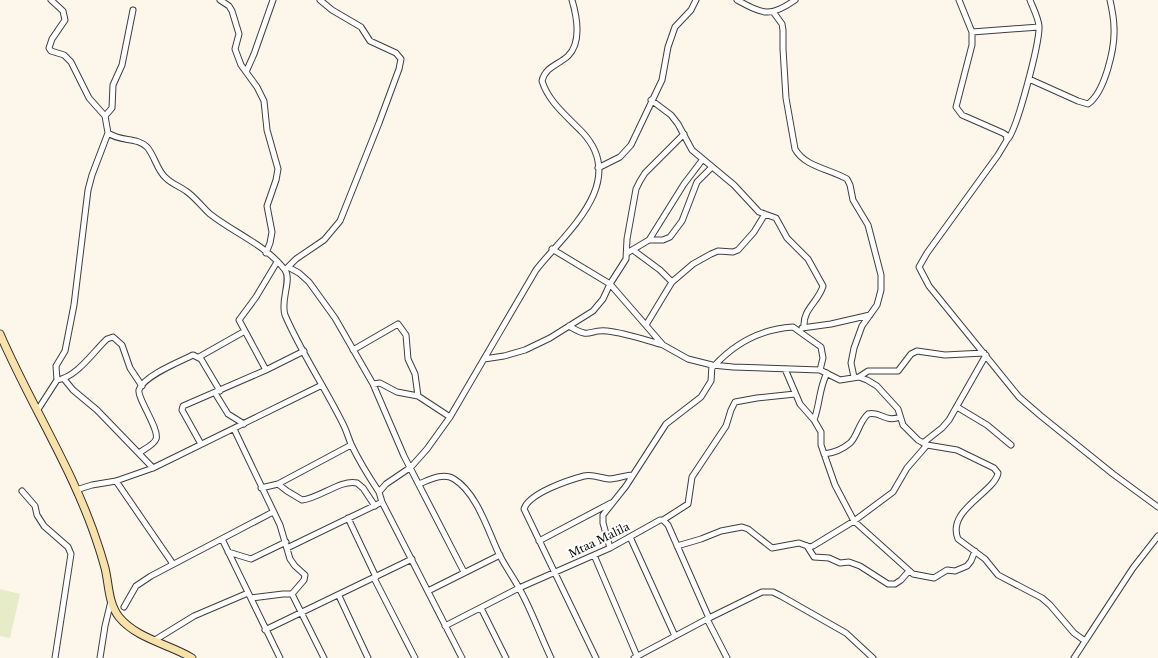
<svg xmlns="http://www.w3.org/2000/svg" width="1158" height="658" font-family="'Libre Baskerville',serif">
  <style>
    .pitch { fill: #e6ecc8 }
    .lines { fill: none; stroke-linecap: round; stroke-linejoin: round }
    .street-casing { stroke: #3e3e3e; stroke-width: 7 }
    .secondary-casing { stroke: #2d2d2d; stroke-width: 9 }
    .street { stroke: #fff; stroke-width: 5 }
    .secondary { stroke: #f9e1aa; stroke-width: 7 }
    .labels { text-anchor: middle; stroke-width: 4; stroke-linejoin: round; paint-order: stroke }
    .street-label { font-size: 11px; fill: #0b0b0b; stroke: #fff }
  </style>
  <rect width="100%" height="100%" fill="#fdf6ea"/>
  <path class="pitch" d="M0,589l20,5 -10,44 -10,-2z"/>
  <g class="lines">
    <defs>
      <path id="street" d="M51,0l12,11 2,9 -13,19 -3,9 2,3 13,4 7,7 18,36 16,18 3,17c13,9 29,4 39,14 8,9 10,24 19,31 6,6 13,8 20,13 9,6 16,16 24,23 24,19 56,31 75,56 7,10 -5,31 0,45 16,37 39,71 57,107 4,7 6,15 9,22 8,17 18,33 28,48
        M220,0l9,6 3,5 7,23 -4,15 6,16 16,22 7,14 3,29 11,39 -2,11 -9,26 5,26 -2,11 -4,10
        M737,0c26,14 33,18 58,0
        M959,0l13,32v13l-16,62 6,8 41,18 3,2 1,5 -9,15 -71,98 -8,14 10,19 90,111 22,19 72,58 45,33
        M774,13l8,11 1,6v19l3,49 9,51c10,18 35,20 52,30l3,6 3,15 15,25 13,50v15l-4,15 -15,21 -8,22 -3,15 3,14
        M972,32l67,-5
        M246,72l8,-18 19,-54
        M1029,79l49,22 10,3c17,-12 27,-56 26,-76 0,-9 -2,-19 -4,-28
        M651,100l20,15 7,9 14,26 42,35 25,27 17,6 11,20 21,21 15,27c-4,15 -20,23 -19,40
        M105,116l7,-8 1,-23 9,-20 11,-55
        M1007,140c10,-9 33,-99 32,-114 -1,-9 -6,-18 -9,-26
        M598,168l22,-11 11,-12 31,-65 6,-33 7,-20 16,-17 5,-10
        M649,240l35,-56 19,-25
        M552,249l58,35 53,61 25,14 24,6 21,2 87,3 20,10 19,-3 8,3 10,6 21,23 5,16 15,15 9,5 30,5 37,18 4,5c-3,19 -52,37 -40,66l27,20 13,16 44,23 8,7 24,28 11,8
        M633,250l27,20 12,12
        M627,253l22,-13h14l7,-3 12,-16 15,-39 15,-15
        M288,267l11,6 10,9 26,36 38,66 31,72 60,116
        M286,269l10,-10 28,-19 16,-19 39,-98 20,-54 2,-10 -5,-6 -26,-12 -9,-14 -29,-17 -12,-10
        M646,325l26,-43 21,-18 18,-10 7,-3 15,1 5,-2 16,-18 11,-18
        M569,326c23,14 18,3 38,5 19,2 38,9 56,14
        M802,328l29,-4 39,-9
        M353,350l45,-26 8,11 2,24 7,15 3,22 32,21
        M199,357l46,-26
        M484,359l20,-3 21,-6 25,-12 43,-27 10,-12 7,-15 16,-25 1,-20 9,-50 4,-8 5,-8 39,-39
        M714,366c21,-23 48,-37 79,-39l28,20 2,11 -3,12
        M785,369l15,35 14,16 7,12v13l14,40 19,36 59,53 21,4 13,-8 8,1 12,-5 4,-5 4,-10
        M266,370l-27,-50 17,-23 21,-35
        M859,377l9,-6h30l13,-17 6,-3 28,4 39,-2
        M64,379l9,11 24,20 56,58
        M57,380l-1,-14 9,-15 9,-46 14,-115 4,-15 16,-42
        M373,384l7,-1 17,9 21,4
        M215,393l13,21 16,10
        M957,407l30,18 24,20
        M37,411l20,-31c20,-3 36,-28 50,-41l6,-2 9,8 8,23 12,18
        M814,420c6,-16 5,-32 13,-47
        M234,429l46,96 10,34 5,7 10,9 -1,5 -12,14
        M923,443l19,-15 7,-8 37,-65
        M201,444l-19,-34 1,-4 83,-36 38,-19
        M139,453c5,-4 15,-8 17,-14 4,-9 -19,-41 -17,-49 4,-14 42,-29 54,-35l8,4 19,32
        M824,454c9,-1 19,-5 26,-11 7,-6 9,-21 18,-29 14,-3 16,9 32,3
        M116,481l57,83
        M278,484l9,7 15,9c18,-2 39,-21 55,-17l6,5 12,18
        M419,484c10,-4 24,-12 35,-5 23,14 34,52 45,75 6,12 14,23 20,34 13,23 21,47 32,70
        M261,488l17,-4 73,-39
        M76,490l16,-5 24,-4 37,-13 169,-83
        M22,491l13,15 2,9 7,11 24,21 3,7 -16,104
        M348,518l28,59
        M663,520l25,-16 4,-27 34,-51 5,-16 4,-8 22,-4 38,-4
        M630,537l45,99
        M222,539l58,119
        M539,541l72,-38
        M677,546l24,-7 20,-8 21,-4 6,2 24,19 27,-5 11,4 3,-1 41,-25 39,-29 14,-24 20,-23
        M807,546l7,11 15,1 11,5 9,-1 11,4 28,18h7l6,-4 7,-8
        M287,548l95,-46
        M610,548l-7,-25v-8l23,-29 40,-62 35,-27 10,-16 1,-16
        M228,552l23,7 35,-17
        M594,555l43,101
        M374,578l41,80
        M428,591l72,-36
        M339,596l29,62
        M251,598l32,-4h9l32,64
        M124,607l12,-21 15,-10 122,-64
        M481,608l25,50
        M707,619l20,39
        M445,626l74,-38 91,-40 50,-28h3l5,5 41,93
        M265,630l147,-71
        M155,640l39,-24 54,-23
        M100,658l5,-32 6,-25
        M462,658l-80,-156 -3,-10 7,-8 25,-17 16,-18 23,-32 86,-147c28,-36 93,-87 47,-137 -15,-16 -34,-30 -41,-52 3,-14 16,-16 26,-25 14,-14 9,-39 4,-56
        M596,658l-72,-149c5,-16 45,-29 60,-33 9,-2 16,2 25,3 7,0 17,-4 24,-4
        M634,658l75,-40 53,-26h11l8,4 65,37 27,25
        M1074,658l59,-90 25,-32"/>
      <path id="secondary" d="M0,334c31,72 75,138 99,214 2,6 4,13 6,20 4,16 3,35 14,49 18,22 50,27 73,41"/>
    </defs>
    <use href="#street" class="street-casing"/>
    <use href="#secondary" class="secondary-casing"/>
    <use href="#street" class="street"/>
    <use href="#secondary" class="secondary"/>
  </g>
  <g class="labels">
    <g class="street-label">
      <text transform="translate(599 540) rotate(-26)" y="4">Mtaa Malila</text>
    </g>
  </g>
</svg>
